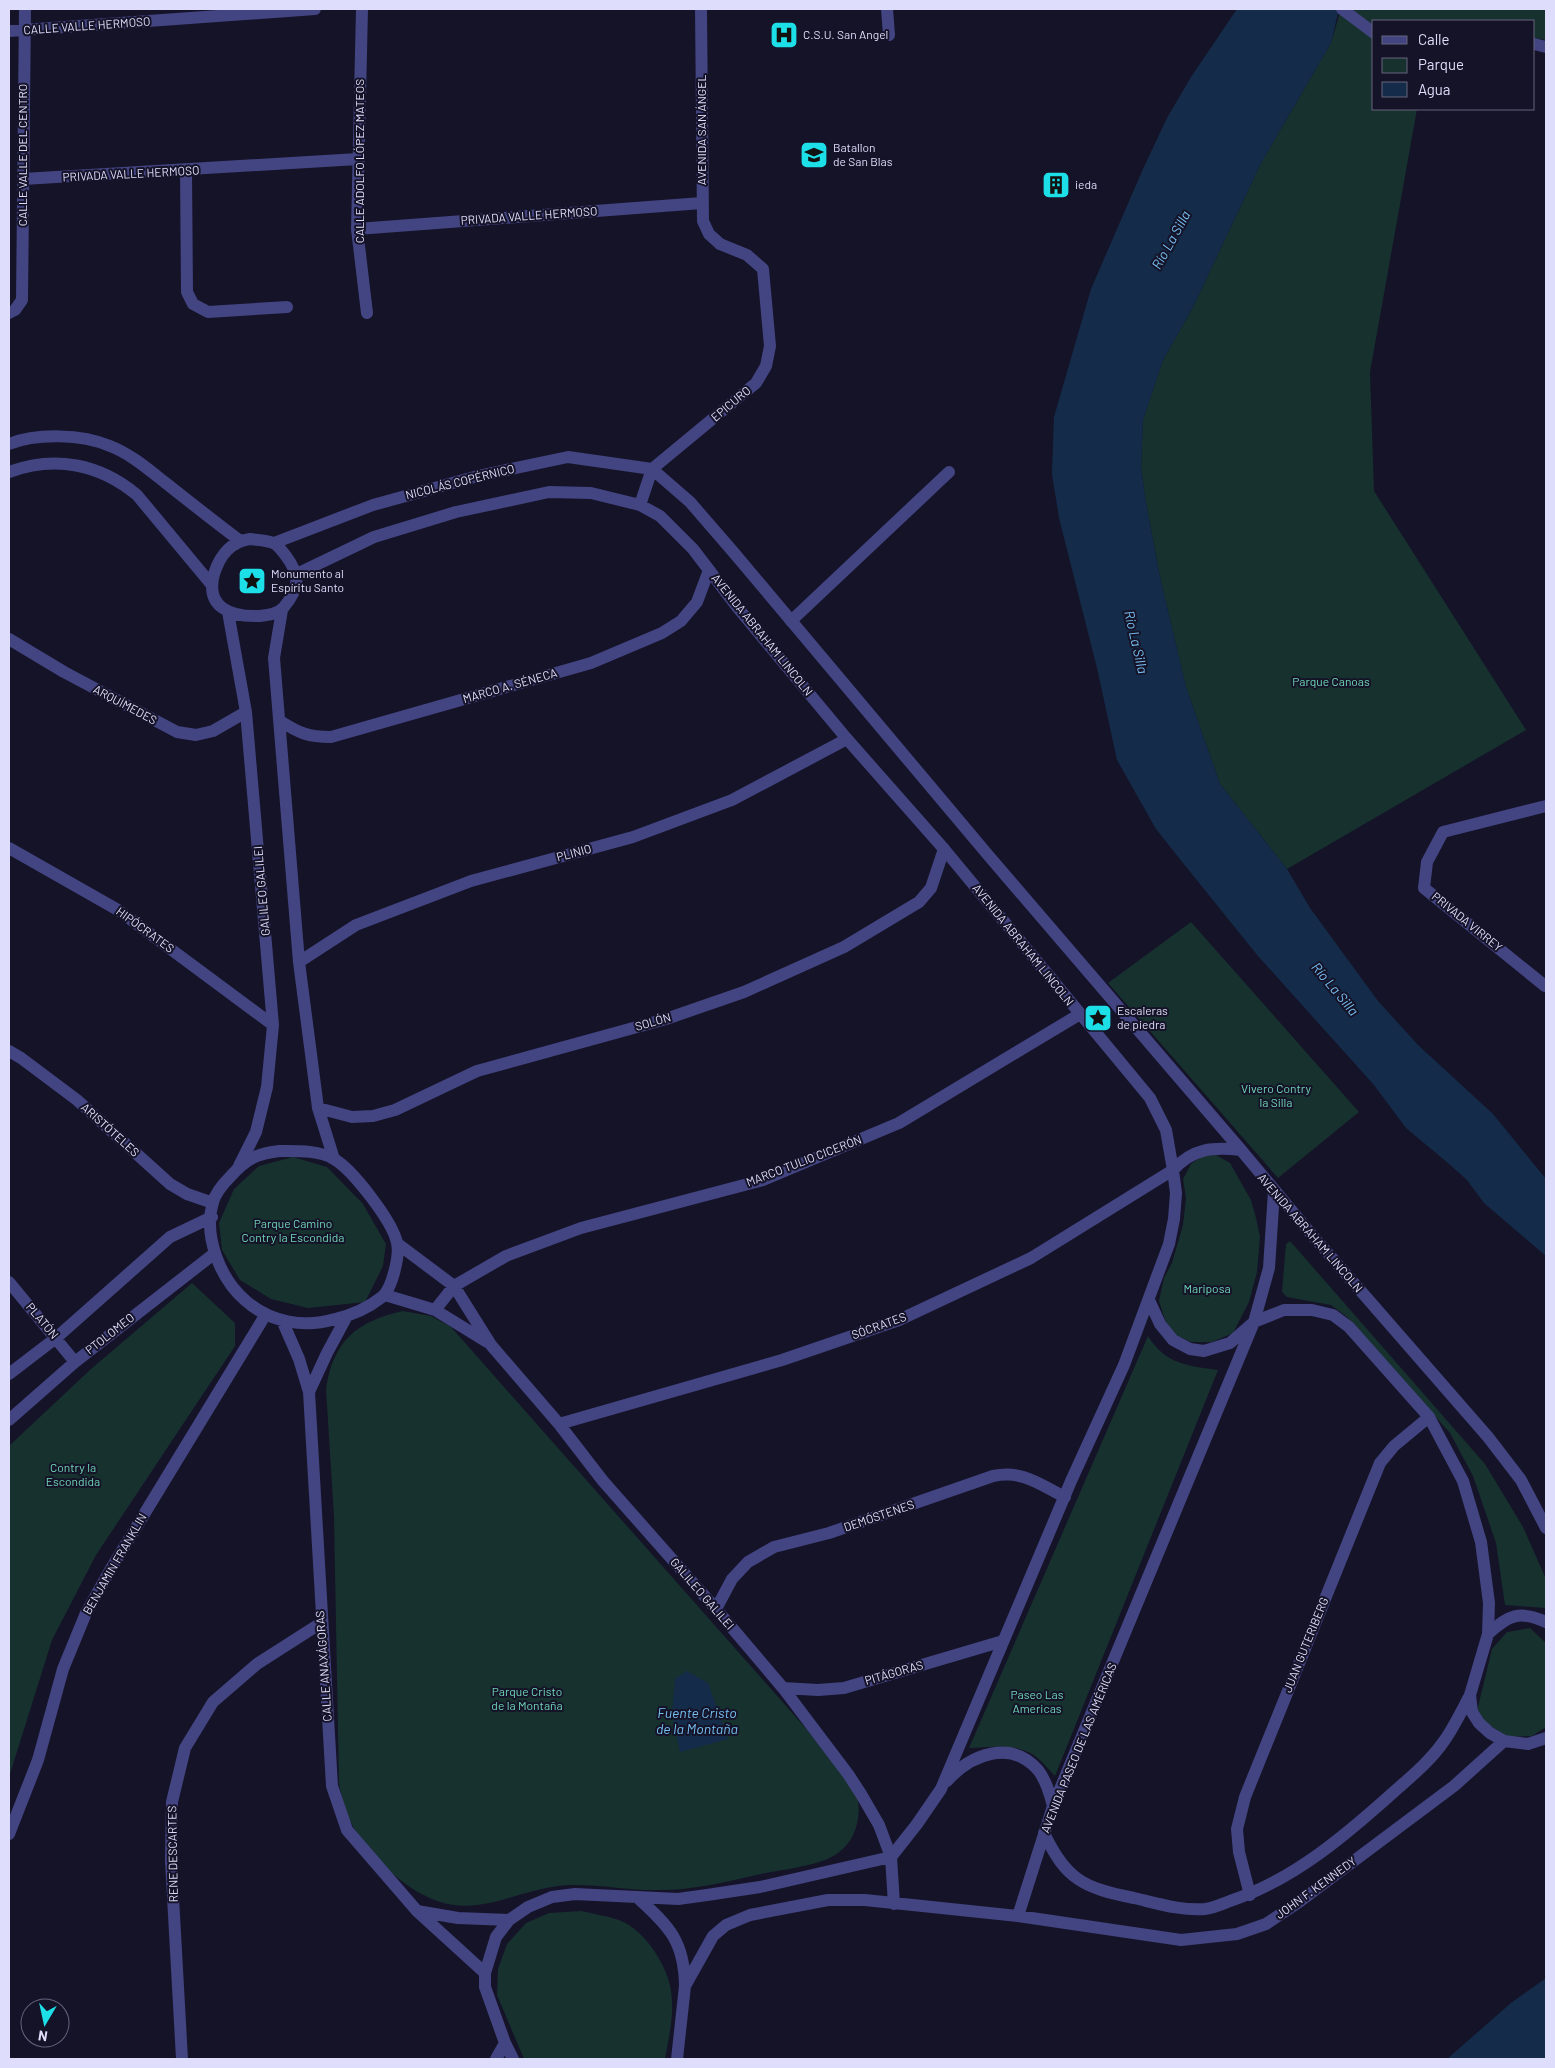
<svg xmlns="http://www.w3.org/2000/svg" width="1555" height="2068" font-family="Barlow,sans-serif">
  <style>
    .green { fill: #17312f }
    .water { fill: #142c4a }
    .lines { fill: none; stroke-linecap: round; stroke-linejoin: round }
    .minor { stroke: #434482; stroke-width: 12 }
    .tertiary { stroke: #434482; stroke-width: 12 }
    .labels { text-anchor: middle; stroke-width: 4; stroke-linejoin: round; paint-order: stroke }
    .street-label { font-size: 12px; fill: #dfddfc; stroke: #151328 }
    .poi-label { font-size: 12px; fill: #dfddfc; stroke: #151328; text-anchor: start }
    .park-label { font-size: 12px; fill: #6fd5b6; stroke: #151328 }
    .water-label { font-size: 14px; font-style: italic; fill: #76bff1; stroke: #151328 }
  </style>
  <rect width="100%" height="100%" fill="#151328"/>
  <path class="green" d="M1341,9h204l1,31 -12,-2v-17h-160v88h43l-47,263 4,119 152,239 -239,139 -67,-85 -34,-97 -26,-110 -15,-80 -4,-30 2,-47 20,-60 30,-53 68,-144 70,-120z
    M1191,922l168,190 -81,66 -170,-195z
    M1216,1155l14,8 21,37 5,18 4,19 -3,35 -8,30 -16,31 -21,9h-21l-16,-7 -10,-15 -6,-19 5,-23 8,-15 11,-38 3,-27 -3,-19 8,-15 11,-8z
    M293,1157l34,10 36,37 23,40 -3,22 -18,36 -57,6 -37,-9 -31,-19 -18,-30 -3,-27 15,-34 25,-23z
    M1290,1241l195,223 38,63 23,52v29l-41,-3 -9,-62 -23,-67 -23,-43 -103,-116 -16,-12 -44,-8 -5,-5 4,-48z
    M192,1283l43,40v23l-139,209 -44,85 -43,137v-331l82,-77z
    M403,1311l28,5 20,11 389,440c5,6 12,14 15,22 8,22 3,50 -17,64 -17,13 -55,16 -77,21 -35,8 -72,17 -108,16 -28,0 -56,-6 -83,-5 -45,1 -85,31 -130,17 -33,-11 -64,-40 -83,-69 -10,-14 -14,-32 -18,-49l-5,-267 -8,-128c7,-48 31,-68 77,-78z
    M1148,1336c17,28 40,30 70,34l-163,406c-6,-6 -12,-14 -20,-20 -17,-13 -46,-9 -66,-8z
    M1530,1628l16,15v84l-14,9 -26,1 -30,-22 16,-66 15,-17z
    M581,1911c13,3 26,5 38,9 14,5 26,18 34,29 27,39 20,67 12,110h-141l-27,-64 1,-26 9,-25 19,-21 23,-10z"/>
  <path class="water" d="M1237,9h102l-8,34 -70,120 -68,144 -30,53 -20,60 -2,47 4,30 15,80 26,110 34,97 67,85 23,39 68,93 40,44 75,69 53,65v77l-62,-53 -17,-23 -19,-17 -42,-35 -32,-43 -116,-129 -75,-93 -27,-34 -39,-69 -20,-92 -38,-150 -7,-44 2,-57 37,-128 52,-120 24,-51 24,-41z
    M687,1671l21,12 20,56 -48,13 -8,-37 3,-36z
    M1546,1978v81h-99l64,-56z"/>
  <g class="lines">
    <path class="minor" d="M362,9l-5,220 10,84
      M701,9l2,212 6,13 11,10
      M887,9l2,26
      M1342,9l32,24
      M9,31l306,-22
      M1534,44l12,3
      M186,171l1,121 6,12 15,8 79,-5
      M23,179l335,-20
      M357,229l345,-26
      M9,313l6,-3 7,-10 3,-291
      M9,444c28,-11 73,-10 101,2 21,8 39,24 57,38 24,19 48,38 72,56
      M9,472c46,-17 91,-8 128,23l74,89
      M250,539c7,1 16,1 23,4 5,2 10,9 13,13 15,20 13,33 -2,51 -6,7 -16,8 -25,9 -29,1 -54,-9 -45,-42 6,-19 16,-32 36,-35z
      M274,543l99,-38 105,-29 90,-19 84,12
      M297,574l77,-37 82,-25 93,-20 42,1 49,12
      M282,610l-8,48 25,304 19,146 16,51
      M228,612l18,100 27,313 -6,62 -11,45 -17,34
      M791,621l158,-149
      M9,639l55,33 113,60 19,3 17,-4 33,-19
      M280,721c19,12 28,16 51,16l260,-74 71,-30 19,-12 16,-19 12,-32
      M9,848l109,62 155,115
      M299,962l57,-37 115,-44 162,-44 99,-37 115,-61
      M1545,986l-121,-98 3,-26 16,-30 103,-26
      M9,1051l12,7 56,42 93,84 17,10 26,9
      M318,1108l34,9 21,-1 22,-6 82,-39 189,-52 78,-27 100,-45 75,-45 12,-14 13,-39
      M279,1151c17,0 40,-1 55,8 19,11 59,63 63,84 3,12 -5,46 -15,54 -14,11 -29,18 -47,22 -30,9 -64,4 -89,-18 -26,-22 -43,-65 -33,-99 3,-10 10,-18 17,-25 7,-8 16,-17 27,-21 7,-3 15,-4 22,-5z
      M398,1244l56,42 37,59 68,79 44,57 113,128 67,79 65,86 13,20 18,31 12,32
      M9,1282l66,80
      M385,1295l50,15 52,32
      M435,1310l19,-24 52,-30 75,-28 182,-48 136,-57 181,-109
      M282,1320l17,39 10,33 23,394 15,44 70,81 68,62
      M9,1374l47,-36 114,-101 42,-20
      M309,1392l18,-39 20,-37
      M9,1420l66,-58 140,-109
      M559,1424l223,-64 117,-40 132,-62 142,-88
      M716,1609l16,-30 16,-17 26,-15 55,-14 164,-57c30,-6 46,8 72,21
      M783,1688l35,2 26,-2 159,-47
      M9,1834l29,-74 25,-91 23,-56 26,-46 154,-253
      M1250,1895l-11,-43 -2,-23 8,-32 135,-334 14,-17 35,-29
      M417,1911l41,7 51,2
      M182,2059l-11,-198 1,-59 13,-54 28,-46 44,-38 64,-41"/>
    <path class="tertiary" d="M652,469l38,33 45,52 253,301 253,295 71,85 176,202 33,43 25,48
      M1173,1170c20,-22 40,-23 68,-20
      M1149,1300l11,24 13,16 17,9 14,2 26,-8 24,-21 30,-12h28l21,5 16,12 80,90 34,64 18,61 8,61 -1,31 -18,61 2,17 7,11 11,10 14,8
      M1488,1634c20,-19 32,-24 58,-12
      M947,1781c24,-27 64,-42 91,-11 8,10 12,24 15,36
      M1044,1833c22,47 40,55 90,65 22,5 47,13 71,11 8,-1 17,-5 25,-8 64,-21 117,-67 166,-111 17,-15 35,-30 48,-49 10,-14 18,-31 26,-46
      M891,1857l3,47
      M639,1899c31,28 45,43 46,86
      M1018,1916l35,-110 201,-484 15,-54 5,-77
      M496,2059l9,-16
      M513,2059l-8,-16 -20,-56v-14l11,-36 13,-17 19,-13 24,-10 23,-3 103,5 29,-4 53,-8 131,-30 26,-33 24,-35 130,-308 53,-116 45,-121 5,-25 2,-26 -3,-23 -7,-40 -16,-32 -206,-249 -97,-110 -109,-131 -45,-59 -33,-33 -20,-11 12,-36 104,-86 10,-17 4,-20 -7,-77 -16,-14 -27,-11
      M677,2059l8,-73 28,-50 13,-11 24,-10 78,-15h37l153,16 163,24 56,-6 29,-10 33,-22 155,-116 50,-45 24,3 18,-6"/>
  </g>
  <defs>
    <symbol id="hospital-square" viewBox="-11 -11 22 22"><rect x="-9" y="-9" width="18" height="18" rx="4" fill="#1ddfe8" stroke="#151328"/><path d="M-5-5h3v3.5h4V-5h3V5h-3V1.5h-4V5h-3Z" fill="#111"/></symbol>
    <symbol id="school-square" viewBox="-11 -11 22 22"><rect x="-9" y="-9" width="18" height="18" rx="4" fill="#1ddfe8" stroke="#151328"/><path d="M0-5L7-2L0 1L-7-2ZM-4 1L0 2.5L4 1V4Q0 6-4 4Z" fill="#111"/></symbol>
    <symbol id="building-square" viewBox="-11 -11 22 22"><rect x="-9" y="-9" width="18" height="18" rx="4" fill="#1ddfe8" stroke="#151328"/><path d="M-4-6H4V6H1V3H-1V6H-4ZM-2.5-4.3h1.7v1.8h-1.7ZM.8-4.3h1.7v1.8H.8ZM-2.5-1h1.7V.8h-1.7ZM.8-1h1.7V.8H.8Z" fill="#111"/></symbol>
    <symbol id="sight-square" viewBox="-11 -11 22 22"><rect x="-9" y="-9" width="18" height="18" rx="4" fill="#1ddfe8" stroke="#151328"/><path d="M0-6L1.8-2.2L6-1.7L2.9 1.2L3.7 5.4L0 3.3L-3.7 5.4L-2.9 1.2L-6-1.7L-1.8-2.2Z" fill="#111"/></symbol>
  </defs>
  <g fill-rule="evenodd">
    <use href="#hospital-square" x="768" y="19" width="32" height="32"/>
    <use href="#school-square" x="798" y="139" width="32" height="32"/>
    <use href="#building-square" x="1040" y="169" width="32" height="32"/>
    <use href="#sight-square" x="236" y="565" width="32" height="32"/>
    <use href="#sight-square" x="1082" y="1002" width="32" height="32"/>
  </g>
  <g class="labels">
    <g class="street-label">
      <text transform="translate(87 26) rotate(-4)" y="4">CALLE VALLE HERMOSO</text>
      <text transform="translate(702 130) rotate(-90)" y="4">AVENIDA SAN ÁNGEL</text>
      <text transform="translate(23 155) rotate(-90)" y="4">CALLE VALLE DEL CENTRO</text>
      <text transform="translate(360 161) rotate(-90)" y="4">CALLE ADOLFO LÓPEZ MATEOS</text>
      <text transform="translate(131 174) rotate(-3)" y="4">PRIVADA VALLE HERMOSO</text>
      <text transform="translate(529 216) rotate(-4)" y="4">PRIVADA VALLE HERMOSO</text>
      <text transform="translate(731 404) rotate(-40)" y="4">EPICURO</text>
      <text transform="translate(460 482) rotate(-14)" y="4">NICOLÁS COPÉRNICO</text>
      <text transform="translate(762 635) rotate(51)" y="4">AVENIDA ABRAHAM LINCOLN</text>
      <text transform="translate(510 686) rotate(-16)" y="4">MARCO A. SÉNECA</text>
      <text transform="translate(125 705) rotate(28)" y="4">ARQUÍMEDES</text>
      <text transform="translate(574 853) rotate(-15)" y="4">PLINIO</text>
      <text transform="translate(262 891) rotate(-95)" y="4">GALILEO GALILEI</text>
      <text transform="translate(1467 922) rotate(39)" y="4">PRIVADA VIRREY</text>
      <text transform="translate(145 930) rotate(36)" y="4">HIPÓCRATES</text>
      <text transform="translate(1023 945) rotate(51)" y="4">AVENIDA ABRAHAM LINCOLN</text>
      <text transform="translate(653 1022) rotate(-16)" y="4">SOLÓN</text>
      <text transform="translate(110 1130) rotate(42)" y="4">ARISTÓTELES</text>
      <text transform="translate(804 1161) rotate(-21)" y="4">MARCO TULIO CICERÓN</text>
      <text transform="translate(1310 1233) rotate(49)" y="4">AVENIDA ABRAHAM LINCOLN</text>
      <text transform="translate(42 1321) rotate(50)" y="4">PLATÓN</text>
      <text transform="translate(879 1326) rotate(-20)" y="4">SÓCRATES</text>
      <text transform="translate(110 1334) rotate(-38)" y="4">PTOLOMEO</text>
      <text transform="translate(879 1516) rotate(-19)" y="4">DEMÓSTENES</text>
      <text transform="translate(115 1564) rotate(-60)" y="4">BENJAMIN FRANKLIN</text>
      <text transform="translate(702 1594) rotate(49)" y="4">GALILEO GALILEI</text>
      <text transform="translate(1306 1645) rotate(-68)" y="4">JUAN GUTERIBERG</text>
      <text transform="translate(324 1666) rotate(-94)" y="4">CALLE ANAXÁGORAS</text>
      <text transform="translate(894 1673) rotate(-16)" y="4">PITÁGORAS</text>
      <text transform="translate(1079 1748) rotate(-68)" y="4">AVENIDA PASEO DE LAS AMÉRICAS</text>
      <text transform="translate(173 1854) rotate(-91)" y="4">RENE DESCARTES</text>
      <text transform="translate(1316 1888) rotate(-36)" y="4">JOHN F. KENNEDY</text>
    </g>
    <g class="poi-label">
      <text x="803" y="39">C.S.U. San Angel</text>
      <text x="833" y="152">Batallon<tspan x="833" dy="14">de San Blas</tspan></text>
      <text x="1075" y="189">ieda</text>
      <text x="271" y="578">Monumento al<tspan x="271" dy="14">Espíritu Santo</tspan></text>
      <text x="1117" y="1015">Escaleras<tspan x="1117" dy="14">de piedra</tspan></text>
    </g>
    <g class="park-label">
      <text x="1331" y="686">Parque Canoas</text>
      <text x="1276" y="1093">Vivero Contry<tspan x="1276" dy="14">la Silla</tspan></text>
      <text x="293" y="1228">Parque Camino<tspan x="293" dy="14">Contry la Escondida</tspan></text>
      <text x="1207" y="1293">Mariposa</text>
      <text x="73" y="1472">Contry la<tspan x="73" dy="14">Escondida</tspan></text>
      <text x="527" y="1696">Parque Cristo<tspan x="527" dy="14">de la Montaña</tspan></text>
      <text x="1037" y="1699">Paseo Las<tspan x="1037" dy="14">Americas</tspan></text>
    </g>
    <g class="water-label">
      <text transform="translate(1171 240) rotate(-61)" y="5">Río La Silla</text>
      <text transform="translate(1136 642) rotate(77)" y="5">Río La Silla</text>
      <text transform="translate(1335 989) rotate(50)" y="5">Río La Silla</text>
      <text x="697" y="1718">Fuente Cristo<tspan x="697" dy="16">de la Montaña</tspan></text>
    </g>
  </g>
  <rect width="1555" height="2068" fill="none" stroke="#dfddfc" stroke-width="20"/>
  <rect x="1372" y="20" width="162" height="90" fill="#151328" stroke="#66647d"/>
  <rect x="1382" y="36" width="25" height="8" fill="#434482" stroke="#66647d"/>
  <text x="1418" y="45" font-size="15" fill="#dfddfc">Calle</text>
  <rect x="1382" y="58" width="25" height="15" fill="#17312f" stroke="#66647d"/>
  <text x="1418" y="70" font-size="15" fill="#dfddfc">Parque</text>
  <rect x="1382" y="82" width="25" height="15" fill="#142c4a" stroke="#66647d"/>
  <text x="1418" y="95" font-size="15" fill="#dfddfc">Agua</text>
  <g transform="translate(45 2023) rotate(189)"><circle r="24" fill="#151328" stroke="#66647d"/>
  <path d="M0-4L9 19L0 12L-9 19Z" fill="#1ddfe8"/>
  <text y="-8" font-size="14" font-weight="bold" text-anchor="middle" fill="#dfddfc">N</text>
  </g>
</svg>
